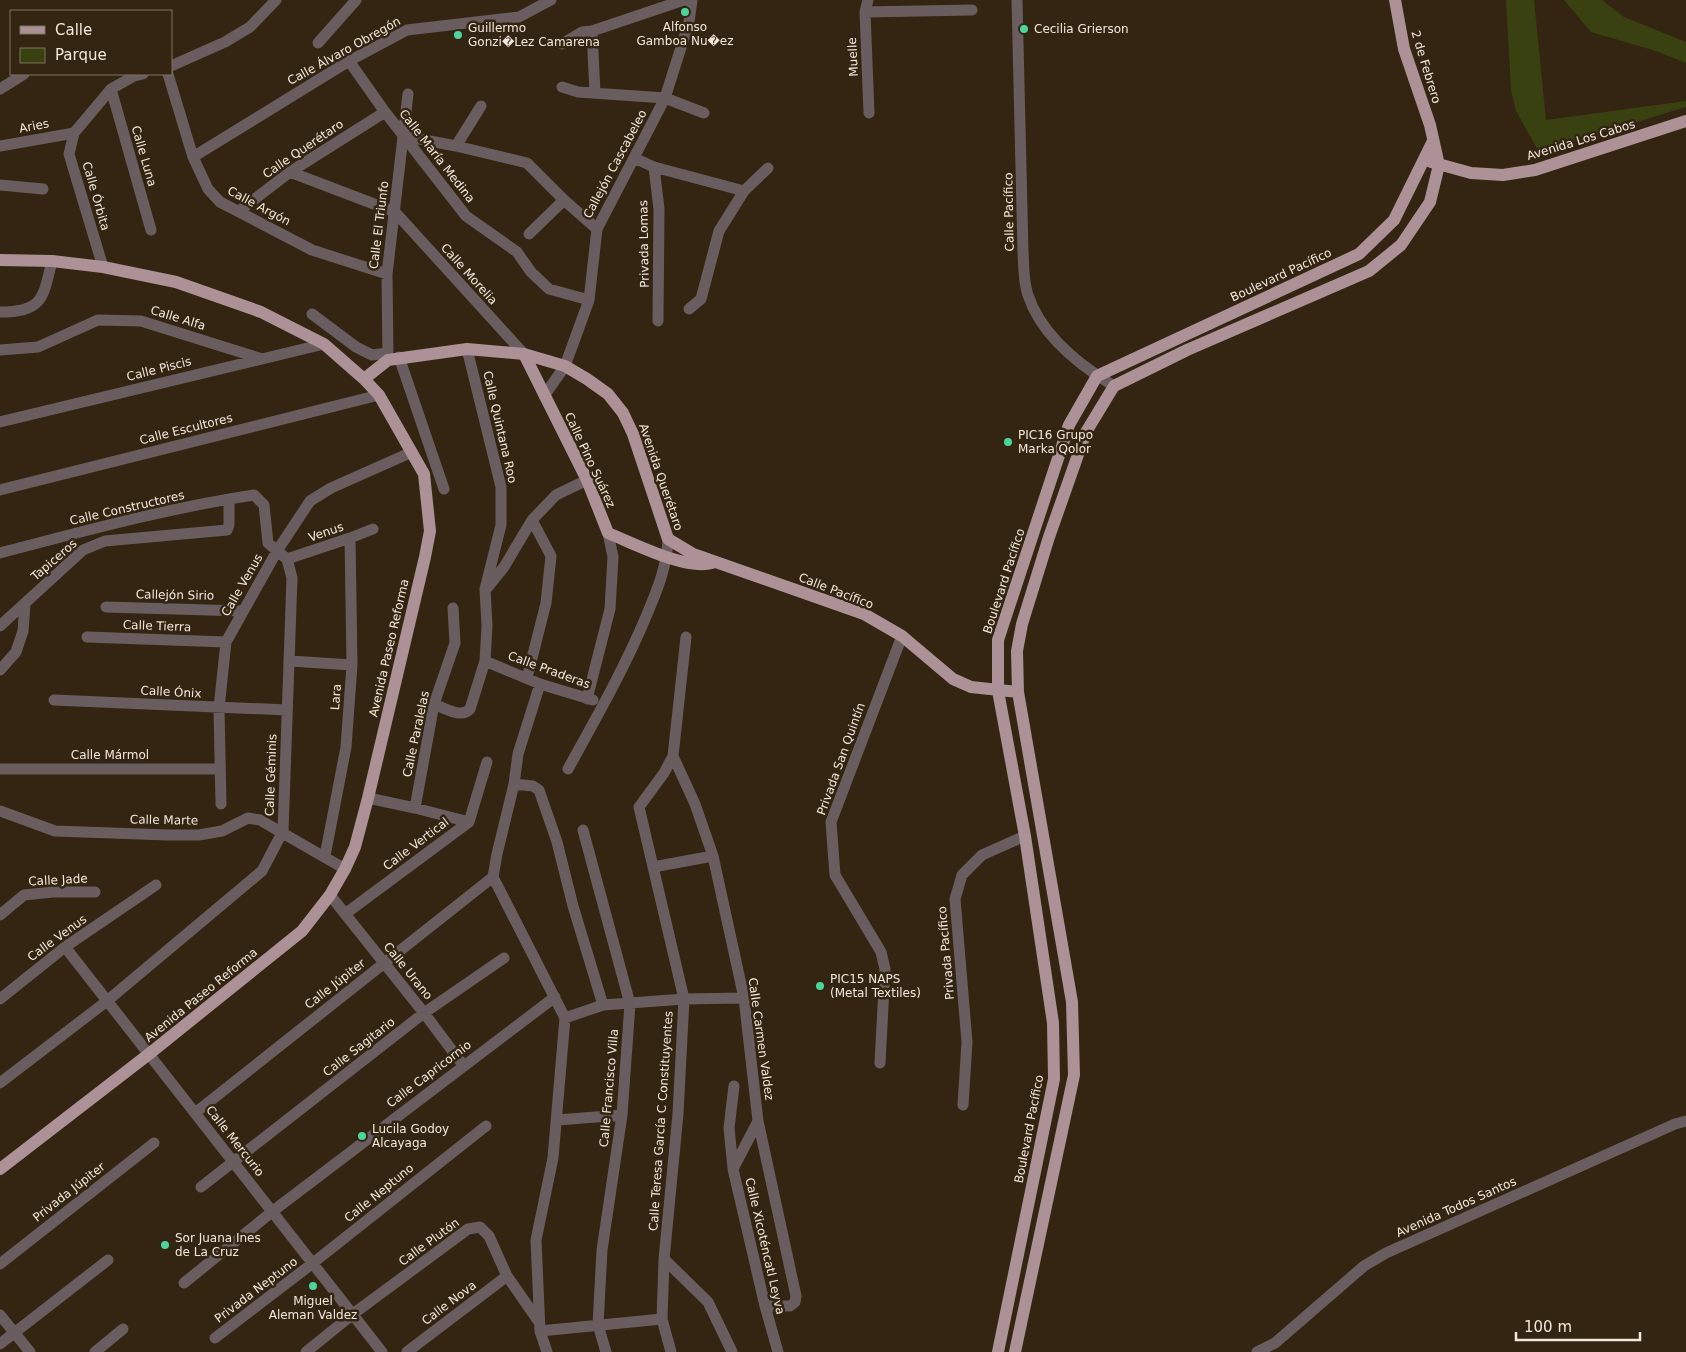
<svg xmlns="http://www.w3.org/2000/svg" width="1686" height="1352" font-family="'DejaVu Sans',sans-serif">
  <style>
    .green { fill: #3a4110 }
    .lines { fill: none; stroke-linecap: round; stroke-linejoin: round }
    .minor { stroke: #6a5d5f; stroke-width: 11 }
    .major { stroke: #ac9196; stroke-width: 12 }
    .poi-dot { fill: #4cd49b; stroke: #332511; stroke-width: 2 }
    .labels { text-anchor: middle; stroke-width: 5; stroke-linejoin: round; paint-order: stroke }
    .poi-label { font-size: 12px; fill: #f2e8dc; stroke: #332511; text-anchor: start }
    .street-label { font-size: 12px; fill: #f2e8dc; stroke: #332511 }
  </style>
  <rect width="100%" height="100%" fill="#332511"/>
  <path class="green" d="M1506,0h28l12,120 140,-19v6l-147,45 -23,-41 -5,-21z
    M1564,0h38l22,17 62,25v21l-30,-12 -65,-19z"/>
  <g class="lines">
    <path class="minor" d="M868,0l-3,12 4,101
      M1017,0l6,252c1,14 0,29 5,43 13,40 51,70 86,91
      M865,12l107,-2
      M592,31l3,62
      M318,43l38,-43
      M562,44l20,-12 10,-1 92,-31
      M349,61l36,51 81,104 51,36 14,20 18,17 40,11
      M171,66l54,-24 25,-15 26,-27
      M168,74l25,83 15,32 12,13 92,48 75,24
      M562,87l16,5 87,6 39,15
      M0,89l24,-15
      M111,89l40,141
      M404,136l52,10 71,17 37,37 33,29
      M0,146l74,-13
      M456,146l25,-40
      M193,157l156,-96 58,-31 112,-13 32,-17
      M634,158l20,9 90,24
      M654,167l5,42 -1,112
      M290,172l105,40 129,142
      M0,185l43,4
      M239,211l51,-39 95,-60
      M529,234l35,-34
      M103,267l-34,-113 5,-21 37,-44 23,-13 9,-2
      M689,309l12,-10 18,-68 25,-40 24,-23
      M0,312c43,0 43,-14 52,-51
      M312,314l44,33 16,8 16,-2
      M0,350l38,-3 60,-27 43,1 118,37
      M399,357l45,132
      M388,360l-1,-86 21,-180
      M544,396l21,-30 24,-66 8,-71 68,-131 24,-76 3,-22
      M0,422l324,-78
      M0,490l379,-95
      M0,553c84,-22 168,-45 254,-58l10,10 4,38 19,16 5,19 -9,253 -21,40 -155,130 -107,82
      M287,559l63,-21 23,-9
      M487,588l17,-21 28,-47 24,-25 31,-15
      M106,607l137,4
      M0,626l83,-76 22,-9 122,-11 2,-5v-26
      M87,637l139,5
      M290,661l62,4
      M485,661l55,23 53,16
      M0,670l16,-18 7,-21 2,-27
      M527,678l19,-75 5,-47 -19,-36
      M540,684l-22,70 -4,30 -17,70 -4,23 72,141 -12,140 -17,82 4,91 7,21
      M587,699l23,-90 3,-52 -5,-24
      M54,700l233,10
      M434,704c10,4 28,15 36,5l15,-48 2,-35 -2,-37 16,-64v-38l-34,-138
      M673,756l22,48 18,52 31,142 14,123 38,175 -1,6 -5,4h-25
      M0,769h220
      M568,769c27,-49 55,-98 77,-150 11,-26 22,-51 23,-80
      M514,784l19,2 6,4 18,52 16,64 30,99
      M368,798l47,10 54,14
      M221,804l-2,-96 7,-66 51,-91 33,-50 21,-13 81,-36
      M415,808l19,-104 21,-61 -2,-35
      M0,811l55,20 113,4h31l23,-4 26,-13 12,2 85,49
      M469,822l18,-60
      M583,830l47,174 -8,111 -20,135 -4,75 8,27
      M325,856l21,-109 6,-82 -2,-127
      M653,867l60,-11
      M330,895l94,118 39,52
      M345,914l124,-92
      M0,915l24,-20 29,-3h42
      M65,947l317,405
      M0,999l65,-52 91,-62
      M565,1018l38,-13 81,-6 60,-1
      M880,1063l5,-94 -4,-17 -46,-77 -4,-53 71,-186
      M963,1105l4,-63 -12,-143 7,-24 20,-20 43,-19
      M195,1113l298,-236
      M557,1120l65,-5
      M758,1121l-25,48 32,137 13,46
      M733,1168l-4,-40 5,-42
      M201,1187l223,-174 80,-55
      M664,1259l44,43 24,50
      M0,1264l154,-121
      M184,1283l89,-72 282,-214
      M0,1315l30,37
      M540,1331l122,-12
      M215,1338l98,-75 173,-137
      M0,1344l108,-84
      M95,1352l28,-23
      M306,1352l47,-38 115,-85 12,-2 9,9 18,40 32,46
      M407,1352l100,-76
      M671,1352l-9,-33 2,-60 14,-145 6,-115 -45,-192 25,-34 9,-17 13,-119
      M1257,1352l18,-9 89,-77 22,-13 289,-129 11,-3"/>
    <path class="major" d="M1431,162l40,11 32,2 32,-5 151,-49
      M0,260l52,1 51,6 73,15 85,30 63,32 40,35 15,16 45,79 6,57 -5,26 -57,241 -13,49 -10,22 -15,26 -28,36 -153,123 -149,115
      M524,354l63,126 21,53c27,11 77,37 104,30
      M364,379l24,-19 79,-11 57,5 41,12 22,13 21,15 15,19 10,21 35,105 25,15 171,60 38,22 51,43 18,8 47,5
      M998,1352l56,-273 -1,-56 -28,-187 -27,-145v-51l71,-215 28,-49 262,-122 35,-34 39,-79
      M1015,1352l59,-277 -2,-73 -54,-310 -1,-41 5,-27 27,-87 37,-105 28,-46 73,-36 182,-79 32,-26 29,-43 9,-37 -9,-40 -26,-76 -9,-49"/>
  </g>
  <g class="poi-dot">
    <circle cx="685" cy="12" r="5"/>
    <circle cx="1024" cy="29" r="5"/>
    <circle cx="458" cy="35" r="5"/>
    <circle cx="1008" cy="442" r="5"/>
    <circle cx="820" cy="986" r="5"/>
    <circle cx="362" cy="1136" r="5"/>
    <circle cx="165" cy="1245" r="5"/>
    <circle cx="313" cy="1286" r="5"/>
  </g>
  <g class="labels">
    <g class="poi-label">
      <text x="685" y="31" text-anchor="middle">Alfonso<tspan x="685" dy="14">Gamboa Nu�ez</tspan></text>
      <text x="468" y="32">Guillermo<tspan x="468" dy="14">Gonzi�Lez Camarena</tspan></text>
      <text x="1034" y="33">Cecilia Grierson</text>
      <text x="1018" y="439">PIC16 Grupo<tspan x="1018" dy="14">Marka Qolor</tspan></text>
      <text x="830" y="983">PIC15 NAPS<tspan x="830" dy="14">(Metal Textiles)</tspan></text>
      <text x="372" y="1133">Lucila Godoy<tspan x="372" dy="14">Alcayaga</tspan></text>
      <text x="175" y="1242">Sor Juana Ines<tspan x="175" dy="14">de La Cruz</tspan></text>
      <text x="313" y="1305" text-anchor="middle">Miguel<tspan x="313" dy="14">Aleman Valdez</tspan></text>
    </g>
    <g class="street-label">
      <text transform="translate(344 51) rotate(-29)" y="4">Calle Álvaro Obregón</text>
      <text transform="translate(853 57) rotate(-93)" y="4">Muelle</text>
      <text transform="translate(1426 67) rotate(73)" y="4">2 de Febrero</text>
      <text transform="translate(34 126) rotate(-11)" y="4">Aries</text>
      <text transform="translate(1581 140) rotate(-17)" y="4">Avenida Los Cabos</text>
      <text transform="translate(303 149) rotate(-34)" y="4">Calle Querétaro</text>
      <text transform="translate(144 156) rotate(74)" y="4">Calle Luna</text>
      <text transform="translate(437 156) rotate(52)" y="4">Calle María Medina</text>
      <text transform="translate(615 164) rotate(-62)" y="4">Callejón Cascabeleo</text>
      <text transform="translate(96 196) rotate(74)" y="4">Calle Órbita</text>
      <text transform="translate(259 206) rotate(28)" y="4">Calle Argón</text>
      <text transform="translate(1009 212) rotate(-91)" y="4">Calle Pacífico</text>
      <text transform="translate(379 225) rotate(-83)" y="4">Calle El Triunfo</text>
      <text transform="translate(644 244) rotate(-91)" y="4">Privada Lomas</text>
      <text transform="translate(469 274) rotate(48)" y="4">Calle Morelia</text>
      <text transform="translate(1281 275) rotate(-25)" y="4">Boulevard Pacífico</text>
      <text transform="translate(178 318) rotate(17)" y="4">Calle Alfa</text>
      <text transform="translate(159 369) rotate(-14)" y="4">Calle Piscis</text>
      <text transform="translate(500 427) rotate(77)" y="4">Calle Quintana Roo</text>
      <text transform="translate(186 429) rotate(-14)" y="4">Calle Escultores</text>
      <text transform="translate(590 460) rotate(65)" y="4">Calle Pino Suárez</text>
      <text transform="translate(661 477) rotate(71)" y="4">Avenida Querétaro</text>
      <text transform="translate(127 508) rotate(-13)" y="4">Calle Constructores</text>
      <text transform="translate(326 532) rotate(-19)" y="4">Venus</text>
      <text transform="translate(54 560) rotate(-41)" y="4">Tapiceros</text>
      <text transform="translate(1004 581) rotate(-72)" y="4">Boulevard Pacífico</text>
      <text transform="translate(242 585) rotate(-60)" y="4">Calle Venus</text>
      <text transform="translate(836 591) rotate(21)" y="4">Calle Pacífico</text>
      <text transform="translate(175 595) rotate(1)" y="4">Callejón Sirio</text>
      <text transform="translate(157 626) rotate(2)" y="4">Calle Tierra</text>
      <text transform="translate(389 648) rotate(-77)" y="4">Avenida Paseo Reforma</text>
      <text transform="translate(549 670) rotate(20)" y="4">Calle Praderas</text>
      <text transform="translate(171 692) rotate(3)" y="4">Calle Ónix</text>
      <text transform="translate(336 697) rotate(-86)" y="4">Lara</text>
      <text transform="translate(416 734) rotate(-78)" y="4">Calle Paralelas</text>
      <text x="110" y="759">Calle Mármol</text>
      <text transform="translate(841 759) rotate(-70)" y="4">Privada San Quintín</text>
      <text transform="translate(271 775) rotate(-88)" y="4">Calle Géminis</text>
      <text transform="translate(164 820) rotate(1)" y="4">Calle Marte</text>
      <text transform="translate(416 844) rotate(-37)" y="4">Calle Vertical</text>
      <text transform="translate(58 880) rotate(-3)" y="4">Calle Jade</text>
      <text transform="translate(57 938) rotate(-36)" y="4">Calle Venus</text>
      <text transform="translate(946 953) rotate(-95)" y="4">Privada Pacífico</text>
      <text transform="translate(408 971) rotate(51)" y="4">Calle Urano</text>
      <text transform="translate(335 984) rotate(-38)" y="4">Calle Júpiter</text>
      <text transform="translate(201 995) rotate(-39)" y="4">Avenida Paseo Reforma</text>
      <text transform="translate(761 1039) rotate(82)" y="4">Calle Carmen Valdez</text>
      <text transform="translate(359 1047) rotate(-38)" y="4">Calle Sagitario</text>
      <text transform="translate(429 1074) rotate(-37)" y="4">Calle Capricornio</text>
      <text transform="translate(609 1088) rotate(-85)" y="4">Calle Francisco Villa</text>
      <text transform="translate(661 1121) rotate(-86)" y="4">Calle Teresa García C Constituyentes</text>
      <text transform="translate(1029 1129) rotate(-79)" y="4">Boulevard Pacífico</text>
      <text transform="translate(235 1141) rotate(52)" y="4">Calle Mercurio</text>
      <text transform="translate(69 1192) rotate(-38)" y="4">Privada Júpiter</text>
      <text transform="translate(379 1193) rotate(-39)" y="4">Calle Neptuno</text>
      <text transform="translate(1456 1207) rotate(-24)" y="4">Avenida Todos Santos</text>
      <text transform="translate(429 1242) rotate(-36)" y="4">Calle Plutón</text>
      <text transform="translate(765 1246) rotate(77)" y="4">Calle Xicoténcatl Leyva</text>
      <text transform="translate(256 1290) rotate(-37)" y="4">Privada Neptuno</text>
      <text transform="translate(449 1303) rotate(-37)" y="4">Calle Nova</text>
    </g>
  </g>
  <rect x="10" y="10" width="162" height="65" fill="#332511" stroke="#7f7362"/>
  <rect x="20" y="26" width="25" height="8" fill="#ac9196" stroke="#7f7362"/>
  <text x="55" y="35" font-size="15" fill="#f2e8dc">Calle</text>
  <rect x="20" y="48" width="25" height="15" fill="#3a4110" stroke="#7f7362"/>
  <text x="55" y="60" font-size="15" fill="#f2e8dc">Parque</text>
  <path d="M1516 1332v8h124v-8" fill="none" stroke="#f2e8dc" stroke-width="2.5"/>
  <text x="1524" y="1332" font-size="15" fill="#f2e8dc" stroke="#332511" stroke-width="4" paint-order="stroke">100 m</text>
</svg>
